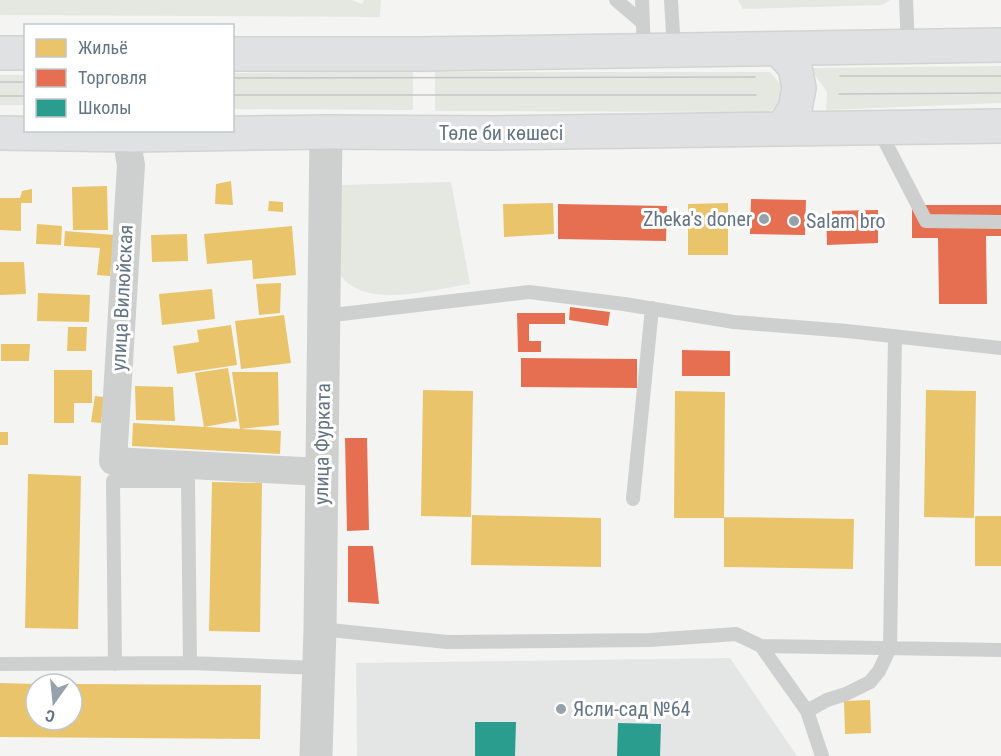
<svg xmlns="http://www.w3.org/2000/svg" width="1001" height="756" font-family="'Roboto Condensed',sans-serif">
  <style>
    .built { fill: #e4e6e5 }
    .green { fill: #e4e8e0 }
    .homes { fill: #e9c46a }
    .shops { fill: #e76f51 }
    .schools { fill: #2a9d8f }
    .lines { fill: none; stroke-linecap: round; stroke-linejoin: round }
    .secondary-casing { stroke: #d2d3d3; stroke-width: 36 }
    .service { stroke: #cecfcf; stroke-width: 14 }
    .minor { stroke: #cecfcf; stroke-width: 28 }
    .tertiary { stroke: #cecfcf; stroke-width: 33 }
    .secondary { stroke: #e0e1e2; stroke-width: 33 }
    .tram { stroke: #c4c5c5; stroke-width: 1.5 }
    .poi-dot { fill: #96a1aa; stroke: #fff; stroke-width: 2 }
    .labels { text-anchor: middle; stroke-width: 6; stroke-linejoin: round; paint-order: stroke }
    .street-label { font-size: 20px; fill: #637484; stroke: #fff }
    .poi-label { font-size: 20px; fill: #637484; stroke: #fff; text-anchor: start }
  </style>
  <rect width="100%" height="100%" fill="#f4f5f2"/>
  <path class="built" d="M730,658l67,98h-440l-1,-93z"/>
  <path class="green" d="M0,0h352l10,4 2,-4h17l-1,17 -380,-2z
    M738,0h152l-8,5 -139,4z
    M1001,66v37l-175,7 1,-18 -17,-24z
    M413,71v39l-180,-1v-36z
    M435,72h335l12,14 -2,18 -12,8 -333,-1z
    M0,75h25v30h-25z
    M451,182l19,102c-37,5 -103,26 -129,-8l-2,-91z"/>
  <path class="homes" d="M231,181l2,24 -18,-1 1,-20z
    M107,186l1,44h-35l-1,-43z
    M32,189v14h-11v28l-21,-1v-32h20l2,-7z
    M269,201l14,1v10l-15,-1z
    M553,203l1,31 -50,3 -1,-33z
    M728,203v52h-40v-51z
    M37,224l25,2 -1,19 -25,-1z
    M292,226l4,49 -43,4 -1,-19 -45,4 -3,-30z
    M65,231l49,4 -4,41 -13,-1 3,-27 -36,-2z
    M187,234l1,27 -36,1 -1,-27z
    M0,262h24l2,32 -26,1z
    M281,283l-1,30 -21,2 -3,-31z
    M212,289l3,30 -53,6 -3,-31z
    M38,293l52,2 -1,27 -52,-1z
    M284,315l7,48 -50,6 -6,-48z
    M231,325l6,40 -60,9 -4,-28 26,-4 -2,-12z
    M68,327h19l-1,24h-19z
    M1,344h29l-1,17h-28z
    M228,368l9,53 -33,6 -9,-54z
    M54,370h38v33h-18v20h-20z
    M232,372h46l1,53 -39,4z
    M135,386l38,1 2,34 -39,-1z
    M423,390l50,1 -2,126 -50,-1z
    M926,390l50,1 -2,127 -50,-1z
    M675,391l50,1 -1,126h-50z
    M95,396l9,1 -3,26 -10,-1z
    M133,423l148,8 -1,23 -148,-8z
    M0,432h8v13h-8z
    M28,474l53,2 -3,153 -53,-1z
    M212,482l50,1 -2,149 -51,-1z
    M472,515l129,3v49l-130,-2z
    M975,516h26v50h-26z
    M724,517l130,2 -1,50 -129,-2z
    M0,683l36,1v36h36v-36l189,1 -1,54 -260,-2z
    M870,700l1,33 -26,1 -1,-33z"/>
  <path class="shops" d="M751,199l55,1 -1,35 -55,-1z
    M558,204l109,2 -1,35 -108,-2z
    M912,205h89v31h-15l1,68h-48l-1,-66h-26z
    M878,210v33l-51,2 -1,-34z
    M570,307l40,5 -2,14 -39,-6z
    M517,313h48v11h-36v17h12v11h-23z
    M682,350l48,1v25h-48z
    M521,358l116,1v29l-116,-1z
    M345,438h22l2,92 -22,1z
    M348,546h25l6,58 -31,-2z"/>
  <path class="schools" d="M475,722h41l-1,34h-40z
    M618,723l43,1 -1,32h-43z"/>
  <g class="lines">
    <defs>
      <path id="secondary" d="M779,49l16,18 4,21 -4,21 -13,20
        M0,53h26
        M232,54h191l578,-9
        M0,133l133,2 193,-3 169,1 506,-7"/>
    </defs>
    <use href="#secondary" class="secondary-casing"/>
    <path class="service" d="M616,0l27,23
      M642,0l2,51
      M671,0l3,51
      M906,0l2,47
      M878,128l48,93 75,1
      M324,316l205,-24 95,12 110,18 113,9 154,17
      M633,499l19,-191
      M320,629l127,13 203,-2 86,-6 25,12 240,4
      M761,646l46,65 15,45
      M0,664l190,-1 128,5
      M115,664l-2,-183h75l2,182
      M807,711l20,-11 19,-6 24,-12 9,-11 11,-23 5,-312"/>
    <path class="minor" d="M134,130l-5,24 2,11 -18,296 209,11"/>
    <path class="tertiary" d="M316,756l4,-127 6,-497"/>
    <use href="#secondary" class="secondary"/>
    <path class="tram" d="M840,76h161
      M232,78l523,-1
      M0,82h26
      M839,94l162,-1
      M232,95h524
      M0,96h26"/>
  </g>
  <g class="poi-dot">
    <circle cx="764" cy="219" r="6"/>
    <circle cx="794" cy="221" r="6"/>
    <circle cx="561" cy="709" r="6"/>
  </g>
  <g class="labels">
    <g class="street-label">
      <text x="501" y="140">Төле би көшесі</text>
      <text transform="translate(122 298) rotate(-87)" y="7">улица Вилюйская</text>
      <text transform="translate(322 444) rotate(-89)" y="7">улица Фурката</text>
    </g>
    <g class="poi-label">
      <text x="752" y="226" text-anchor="end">Zheka's doner</text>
      <text x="806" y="228">Salam bro</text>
      <text x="573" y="716">Ясли-сад №64</text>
    </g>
  </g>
  <rect x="24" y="24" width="210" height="108" fill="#ffffff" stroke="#c1c7ce" stroke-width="1.5"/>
  <rect x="36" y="39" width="30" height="18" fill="#e9c46a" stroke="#c1c7ce" stroke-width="1.5"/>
  <text x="78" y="54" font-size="18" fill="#637484">Жильё</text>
  <rect x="36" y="69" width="30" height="18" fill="#e76f51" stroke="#c1c7ce" stroke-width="1.5"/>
  <text x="78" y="84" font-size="18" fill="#637484">Торговля</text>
  <rect x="36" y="99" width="30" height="18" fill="#2a9d8f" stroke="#c1c7ce" stroke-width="1.5"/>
  <text x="78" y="114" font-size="18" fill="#637484">Школы</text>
  <g transform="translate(54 702) rotate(195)"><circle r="28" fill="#ffffff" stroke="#c1c7ce" stroke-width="1.5"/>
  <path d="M0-4.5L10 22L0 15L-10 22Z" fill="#96a1aa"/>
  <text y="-9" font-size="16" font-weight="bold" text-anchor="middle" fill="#637484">С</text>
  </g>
</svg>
